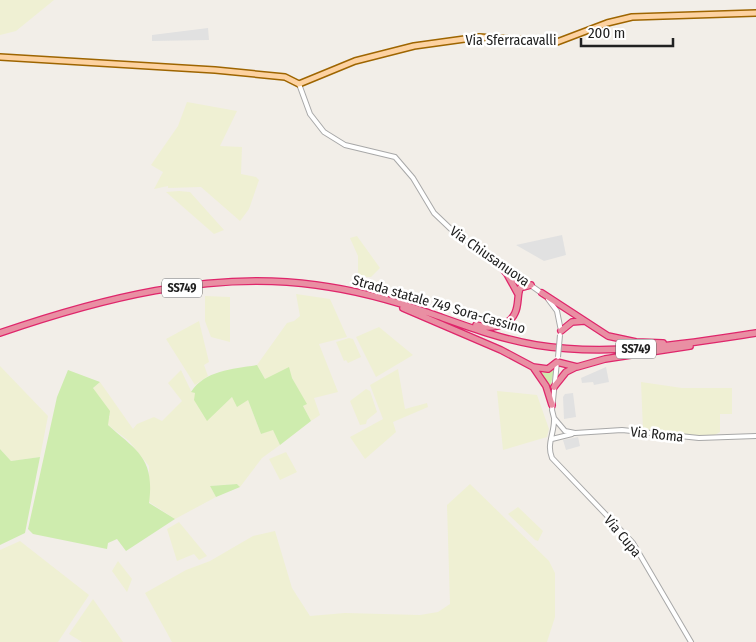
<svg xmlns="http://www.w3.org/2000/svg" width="756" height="642" font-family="'Fira Sans Condensed',sans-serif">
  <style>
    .farmland { fill: #eff0d3 }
    .grass { fill: #ceecae }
    .parking { fill: #e1e1e1 }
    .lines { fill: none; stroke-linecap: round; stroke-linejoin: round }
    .minor-casing { stroke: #a8a8a8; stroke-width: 6 }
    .major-casing { stroke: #9e6500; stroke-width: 8 }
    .highway-casing { stroke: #df266b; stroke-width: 8 }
    .minor { stroke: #fff; stroke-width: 4 }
    .major { stroke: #fdd2a1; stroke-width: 5 }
    .highway { stroke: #e98fa3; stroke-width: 5.5 }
    .minor-bridge-casing { stroke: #a8a8a8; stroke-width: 6; stroke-linecap: butt }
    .minor-bridge { stroke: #fff; stroke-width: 4 }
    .labels { text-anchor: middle; stroke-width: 5; stroke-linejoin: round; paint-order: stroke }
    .shield { fill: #fff; stroke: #646464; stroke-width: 1 }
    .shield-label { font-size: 12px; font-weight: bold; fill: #212121 }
    .street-label { font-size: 14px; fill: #212121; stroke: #fff }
  </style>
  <rect width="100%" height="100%" fill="#f2eee8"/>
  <path class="farmland" d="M0,0h54l-38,31 -16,4z
    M187,102l50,9 -17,35 22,1 -1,27 15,3 3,3 -10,29 -9,12 -39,-34 -33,1v-2l-14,3 9,-17 -12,-7 27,-39z
    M179,191l11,1 34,38 -10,4 -48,-42z
    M357,236l23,32 -9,9h-13v-21l-8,-18z
    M296,294l34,5 17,38 -28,7 19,48 -24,6 6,17 -9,6 -8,-15 3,-2 -14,-26 -27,1 -8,-14 30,-42 7,-2 6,-5z
    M205,296l25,1v45l-19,-5 -6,-16z
    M199,321l10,41 -5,3 4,11 -13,9 -29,-46z
    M379,327l34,28 -37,22 -20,-40z
    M349,338l4,1 8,18 -13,6 -2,-3 -2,1 -8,-19z
    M0,366l48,50 -8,41 -29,4 -11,-12z
    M398,369l7,40 22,-6 1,4 -35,15 3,10 -31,27 -15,-22 33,-18 -13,-34z
    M181,370l10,21 29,17 12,-11 16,3 13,34 12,-5 7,16 -18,13 -22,29 -3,-3 -27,2 6,11 -41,22 -26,-17v-36l-20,-25 -21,-16v-8h2l-17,-29 7,-6 33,47 4,-5 17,-7 8,4 20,-20 -14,-18z
    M641,382l41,6h50v26h-12v18l-7,4h-16l-36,-6h-18z
    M366,389l4,2 7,21 -10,8 -1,4 -6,1 -10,-24z
    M497,391l40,4 12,34 -2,8 -44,13z
    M286,452l11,20 -17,8 -11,-21z
    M470,484l79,77 6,12v44l-8,25h-375l-27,-49 41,-23 24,-9 43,-25 22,-5 17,57 18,28 35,-3 75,2 18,-3 12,-8 -3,-99z
    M518,507l25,24 -5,10 -3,-1 -27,-26z
    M179,522l28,34 -8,4 -5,-6 -17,7 -10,-32z
    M20,541l69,54 -31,47h-58v-92z
    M118,561l14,18 -5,13 -15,-21z
    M93,599l30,43h-41l-13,-8z"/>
  <path class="grass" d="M257,365l8,14 24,-12 3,11 15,26 -4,2 8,15 -31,24 -7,-15 -12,4 -13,-34 -11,7 -5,-10 -25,24 -13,-21 1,-7 -4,-1c14,-22 42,-23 66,-27z
    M68,370l32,12 -7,6 17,23 -2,14c29,26 47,33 41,78l26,16 -49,32 -9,-12 -9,4 -1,6 -74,-15 -5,-5 29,-132z
    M554,370l-4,19 -10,-16z
    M0,449l11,12 29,-4 -15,76 -25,12z
    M237,484l3,3 -24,10 -6,-11z"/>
  <path class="parking" d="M208,28l1,12 -57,1v-6z
    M562,235l4,20 -22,6 -28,-16z
    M606,367l3,15 -15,3 -1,-3 -11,1 -1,-5z
    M573,393l3,24 -12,2 -1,-22 2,-3z
    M578,437l2,9 -14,4 -3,-10z"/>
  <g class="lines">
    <defs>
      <path id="minor" d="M299,84l11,30 14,18 21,13 50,12 18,21 21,35 21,20 41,28
        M502,265l41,29
        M548,299l9,12 4,20
        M557,362l-5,48 2,8 11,13 10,2 47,-3 77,8 57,-2
        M554,418c1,14 -8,26 -2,40l81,85 58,99
        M552,439l20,-5"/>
      <path id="major" d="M0,57l215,13 70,7 14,7 56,-23 59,-15 65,-9 78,5 50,-19 25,-6 124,-4"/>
      <path id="highway" d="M495,260l12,14 11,20
        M542,293l66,43 28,6 27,1
        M403,308l98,42 32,17 15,2 9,-7 20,5 28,-8 85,-13
        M476,325c13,4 33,2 39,-12 4,-8 2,-17 5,-25l11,-3
        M561,331l11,-9 12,-1
        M0,333c99,-34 210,-63 316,-48 39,5 79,16 116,29 34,12 68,25 104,31 74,12 147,-1 220,-12
        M533,367l13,19 6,19
        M554,387l12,-15 10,-5"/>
    </defs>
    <use href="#minor" class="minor-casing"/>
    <use href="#major" class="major-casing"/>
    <use href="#highway" class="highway-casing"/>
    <use href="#minor" class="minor"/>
    <use href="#major" class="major"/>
    <use href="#highway" class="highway"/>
    <defs>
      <path id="minor-bridge" d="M558,357l2,-22"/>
    </defs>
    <use href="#minor-bridge" class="minor-bridge-casing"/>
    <use href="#minor-bridge" class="minor-bridge"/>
  </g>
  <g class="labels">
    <g class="shield">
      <rect x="162" y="278.5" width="40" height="19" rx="4"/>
      <rect x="616" y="339.5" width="40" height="19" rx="4"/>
    </g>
    <g class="shield-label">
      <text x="182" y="292">SS749</text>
      <text x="636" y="353">SS749</text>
    </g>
    <g class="street-label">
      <text x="511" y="45">Via Sferracavalli</text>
      <text transform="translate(490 256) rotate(35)" y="5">Via Chiusanuova</text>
      <text transform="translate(439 304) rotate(16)" y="5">Strada statale 749 Sora-Cassino</text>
      <text transform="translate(657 434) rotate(6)" y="5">Via Roma</text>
      <text transform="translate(623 536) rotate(50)" y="5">Via Cupa</text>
    </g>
  </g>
  <path d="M581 38v8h92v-8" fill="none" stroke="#212121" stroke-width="2.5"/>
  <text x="588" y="38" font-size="15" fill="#212121" stroke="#ffffff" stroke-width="4" paint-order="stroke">200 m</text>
</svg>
